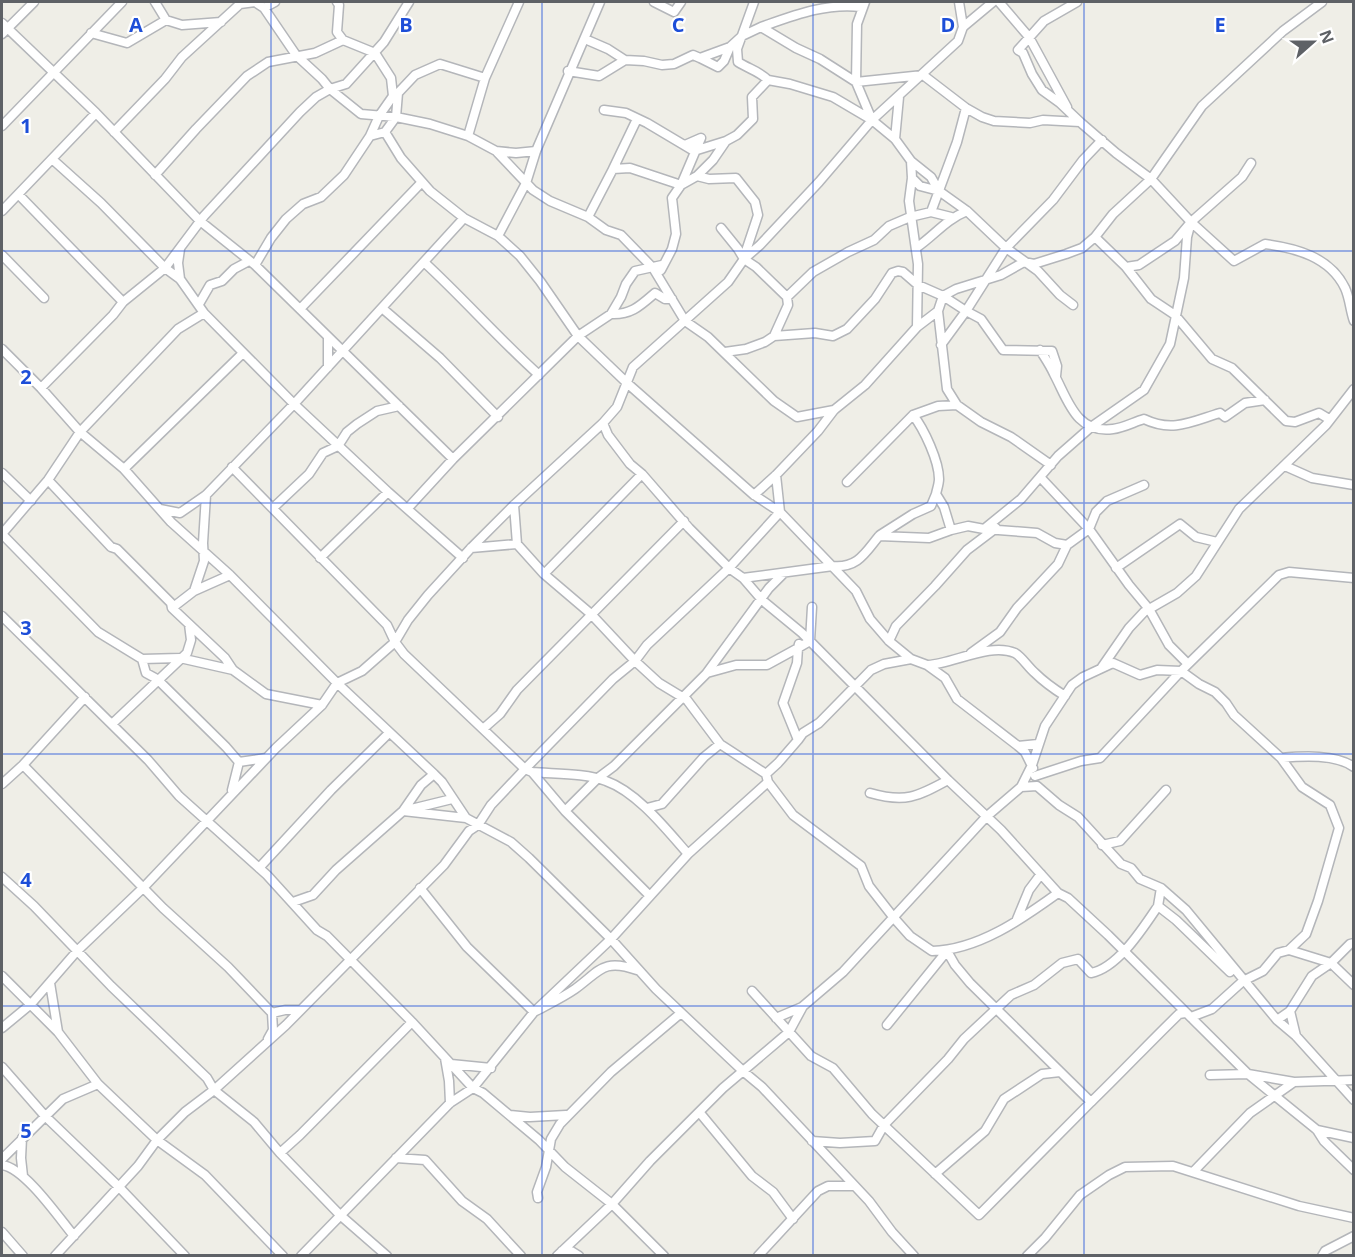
<svg xmlns="http://www.w3.org/2000/svg" width="1355" height="1257" font-family="'Open Sans',sans-serif">
  <style>
    .lines { fill: none; stroke-linecap: round; stroke-linejoin: round }
    .street-casing { stroke: #b4b6ba; stroke-width: 11 }
    .street { stroke: #fff; stroke-width: 8 }
    .grid { fill: none; stroke: #1d4ed8; stroke-width: 1.5; stroke-opacity: 0.55 }
    .grid-label { font-size: 20px; text-anchor: middle; font-weight: bold; fill: #1d4ed8; stroke: #fff; stroke-width: 4.5; stroke-linejoin: round; paint-order: stroke }
  </style>
  <rect width="100%" height="100%" fill="#efeee7"/>
  <g class="lines">
    <defs>
      <path id="street" d="M155,2l11,18 16,5 39,-3
        M337,2l2,3 -2,27 6,8
        M654,2l20,10 7,-10
        M754,2l-17,47 1,13c11,7 21,9 30,18
        M865,2l-8,22 -1,58 16,38 23,19 16,22 1,17 -3,23 9,63 -1,63
        M959,2l4,25
        M999,2l30,35 38,70
        M1077,2l-33,19 -26,29 5,3 9,21 10,16 18,13 20,19
        M264,8l11,-6
        M2,23l94,90 104,108 55,44 198,194
        M761,27c34,-12 64,-24 100,-20
        M91,33l36,10 39,-23
        M2,34l32,-32
        M585,39l23,10 17,11
        M700,58l18,9 6,-6 6,-14
        M568,71l31,5 26,-16 19,1 18,4 12,-1 19,-9 7,3 30,-11 12,-11 19,-9 35,21 24,11 36,23 67,-7 43,33 16,9 12,4 36,2 13,-3 37,2 36,31 35,26 40,43 43,39 31,-17c31,4 65,13 80,44 5,11 5,22 9,33
        M604,110l22,3 21,10 47,28 32,-10
        M2,126l120,-124
        M114,132l51,-53 17,-22 58,-53 15,-2 9,6 32,47 26,24 8,10 31,25 35,3 2,-24 17,-18 25,-11 45,14
        M385,132l16,26 29,33 34,27 34,18 22,20 20,25 38,55 49,47 127,112 26,17 76,79 14,28 19,22 22,18
        M468,136l28,15 37,39 17,11 38,16 18,13 15,5 32,33 32,53 23,16 66,64 23,16 37,-7
        M895,139l4,-42
        M496,151l20,2 20,-2
        M52,159l49,44 64,65 15,11 24,34 90,91 94,88 75,66
        M911,161l20,16 8,14
        M613,169l24,-50
        M155,175l41,-46 51,-53 21,-14 47,-9 28,-13 32,13 16,25 2,18 -14,20 -9,20
        M697,176l16,-16 13,-19 11,-6 16,-16 -1,-22 16,-17 22,4 43,13 39,23
        M912,178l8,8 19,5 28,20 39,37 32,23 22,24 13,10
        M19,195l104,107
        M2,211l94,-98
        M931,212l20,5
        M588,217l25,-48 17,-1 51,17 16,-9 12,3 27,-1 19,24 3,13 -14,42
        M721,228l17,21 6,10 12,8 31,30 1,8 -14,31
        M498,236l28,-53 10,-32 64,-149
        M1095,237l31,30 13,-2 36,-24 16,-19 51,-45 9,-14
        M916,248c19,-13 29,-28 51,-37
        M180,249l-2,14 2,16
        M2,255l42,43
        M425,263c39,36 74,76 114,112
        M255,265l16,-27 15,-19 17,-15 18,-7 23,-22 26,-39 15,-4 11,-15 34,7 38,12 17,-58 34,-76
        M1126,267l25,32 24,16 37,44 20,9 54,53 9,1 24,-9 10,6
        M661,270l11,-21 4,-15 -4,-36 9,-13 20,-47 -16,7
        M787,297l26,-25 35,-20 26,-12 15,-14 21,-9 21,-5 26,-70 9,-34
        M199,304l11,-19 12,-4 12,-12 15,-8
        M382,308l58,50 58,59
        M300,309l122,-127
        M938,311l9,78 10,16
        M611,314c20,1 29,-8 44,-21l10,6h7
        M328,337v30
        M941,345l25,-34 15,8 22,31 49,1 5,15 -1,10
        M2,349l39,39 39,44 44,37 47,53 59,53 107,108 97,91 8,8 24,36 45,24 18,16 82,81 45,50 88,83 18,15 107,114 23,31 22,24
        M1040,350c5,8 10,15 14,24 14,26 22,60 59,55 10,-1 21,-7 31,-10 29,14 49,2 76,-6l5,4 20,-14 20,-3
        M725,352l21,-3 19,-7 9,-6 41,-3 18,3 14,-7 28,-30 17,-26 6,-2 5,1 15,13 25,11 23,15 40,-63 47,-48 30,-40 19,-20
        M41,388l72,-73 10,-13 42,-34 39,-52 96,-104 16,-15 14,-8 16,-5 38,-42 25,-40
        M913,415c11,14 26,46 26,64 0,5 -2,10 -3,15l8,13 7,23
        M603,423l5,12 22,29 12,10 47,54 40,40 14,10 19,22 40,33 146,147
        M1285,466l27,12 42,7
        M232,467l155,158 8,17 9,12 121,115 7,3 33,39 84,84
        M124,469l119,-116
        M2,473l29,28
        M1041,478l48,51 40,56 20,24 20,36 19,19
        M48,480l63,67 6,2 54,54 1,5 53,50 8,12 33,24 56,11
        M847,482l66,-67 25,-9 19,-1 24,17 30,15 40,28
        M754,495l22,-20 42,-44 16,-21 31,-25 52,-58 21,-16 5,-15 13,-7 45,-14 23,-13 10,2 32,-10 16,-6 13,-11 18,-23 38,-35 51,-73 81,-75 39,-29
        M514,505l3,39 27,30 47,40 44,47 24,22 28,17 33,44 46,30 2,8 25,33 68,51 8,20 25,32 16,18 22,15c46,-1 90,-32 126,-58
        M273,508l36,-34 14,-21 15,-7 9,-14 10,-8 20,-13 22,-5
        M408,508l45,-49 125,-123 33,-22 10,-17 5,-13 9,-13 27,-6
        M160,509l20,4 26,-18 88,-91 170,-186
        M985,529l52,4 18,10 12,2 22,-16 7,-17 11,-11 37,-16
        M2,534l46,-54 32,-48 98,-103 26,-16
        M2,534l96,98 44,27 38,-1 53,12
        M880,535l33,-21 18,-8 5,-12
        M471,548l46,-4
        M320,558l68,-66
        M1116,568l64,-44 16,13 21,5
        M544,574l98,-100
        M743,578l90,-12c25,2 32,-13 46,-30l50,2 22,-8 17,-4 16,3 37,-30 37,-43 33,-29 53,-37 26,-46 14,-66 3,-41 4,-15
        M194,591l10,-30 -1,-18 3,-48
        M172,608l22,-17 36,-16
        M2,616l146,144 31,36 88,79 50,55 10,6 85,86 61,66 10,5 56,47 26,27 47,37 52,52
        M889,641l7,-15 39,-40 32,-36 29,-22
        M971,653l29,-21 17,-24 41,-44 9,-19
        M142,659l4,14 11,6 69,68 13,15
        M928,665c25,-1 62,-23 87,-12 7,4 13,14 20,20 9,9 19,16 30,23
        M1102,667l27,-39 15,-16 33,-19 19,-17 43,-67 87,-84 28,-36
        M707,673l29,-8h31l31,-17 1,-4
        M112,724l75,-71 4,-13 -2,-16
        M483,729l17,-15 17,-24 167,-169
        M798,740l5,-7 16,-10 52,-53 13,-6 27,-5 16,6 18,13 12,21 61,47 20,-2
        M1018,746l7,6 8,16
        M1281,758l21,29 28,18 9,23 -21,73 -12,33 -17,16
        M239,762l27,-4
        M23,765l140,143 65,59 44,46 13,-3h15
        M532,772c22,2 54,1 74,9 31,11 60,48 82,73
        M434,774l-13,11 -18,26 63,7
        M766,774l12,-11 20,-23 -15,-37 14,-40 1,-15 12,-7 2,-34
        M1035,776l46,-15 19,-3 81,-87 98,-96 10,-3 65,6
        M2,784l21,-19 62,-68
        M1021,787l16,-1 22,19 19,12 43,47 10,4 9,11 21,9 25,22 91,110 19,16 58,64
        M232,790l7,-28
        M870,793c35,10 47,4 78,-13l53,50 57,63 10,5 40,37 140,139 69,56 7,11 30,29
        M647,808l15,-4 42,-47 16,-13
        M565,811l33,-33 16,-12 92,-92 63,-86 15,-15
        M1102,845l18,-4 46,-51
        M259,868l72,-78 58,-57
        M2,877l32,29 77,80 96,92 7,12 40,32 26,31 60,62 47,41
        M420,888l47,59 67,65c13,-7 28,-14 41,-23 25,-18 28,-31 62,-19
        M1161,888l-3,18 18,14 54,52
        M293,902l20,-7 23,-25 67,-59 49,-12
        M1017,919l12,-29 12,-16
        M2,976l56,56
        M50,983l8,49 40,52 59,56 48,35 78,81
        M752,991l59,65 22,12 39,46 107,101 112,-113
        M1290,1011l6,25
        M1191,1017l21,-8 31,-28 20,-10 15,-18 11,-3 42,13 19,-19 4,-1
        M776,1018l26,-11 41,-35 143,-155 35,-30 11,-22 13,-39 27,-41 11,-8 30,-14 27,12 17,-5 24,1 18,13 16,8 11,11 8,12 47,43c22,-2 55,-4 73,9
        M1277,1020l13,-9 22,-35 19,-13 23,22
        M887,1025l60,-74 8,14 15,18 121,119c30,-29 58,-59 88,-88l6,-1
        M2,1028l29,-24 46,-53 67,-64 132,-139 46,-43 15,-22 25,-12 33,-29 13,-22 20,-25 43,-47 43,-43 89,-82 14,-16 16,-40 95,-85 16,-23 16,-14 59,-63 53,-62 86,-79 5,-14 30,-25
        M268,1039l5,-9 -1,-17
        M445,1058l4,23 1,22
        M451,1064l40,4
        M2,1067l43,49 74,71 66,69
        M1210,1075l38,-1 46,8
        M700,1113l52,63 21,16 20,27
        M510,1115l20,2 36,-2
        M1317,1130l37,8
        M22,1138l-1,20 2,18
        M812,1141l28,2 35,-2 9,-16 64,-66 16,-20 47,-44 23,-10 28,-22 16,-4 13,14c27,-5 52,-45 67,-67
        M280,1153l20,-18 112,-113
        M396,1158l29,2 37,41 25,18 34,37
        M2,1159l61,-60 35,-15
        M2,1165c23,3 57,53 72,71
        M1193,1172l57,-59 44,-31 60,-2
        M935,1174l50,-43 19,-32 38,-25 18,-2
        M538,1198l-1,-6 9,-25 5,-28 9,-15 51,-52 70,-59
        M2,1232l21,24
        M562,1251h9l8,5
        M55,1256l83,-90 19,-26 28,-28 29,-22 72,-65 158,-160 25,-34 9,-6 13,-20 34,-36 88,-90 22,-18 12,-16 82,-77 51,-56 -4,-37
        M301,1256l149,-153 23,-15 61,-76 77,-73 77,-85 80,-72
        M557,1256l55,-52 38,-43 73,-73 66,-56 13,-24
        M758,1256l60,-65 10,-5h26
        M1027,1256l18,-18 35,-43 29,-20 16,-8 48,-1 126,40 55,12
        M1322,1256l3,-5 29,-15"/>
    </defs>
    <use href="#street" class="street-casing"/>
    <use href="#street" class="street"/>
  </g>
  <path class="grid" d="M271,2v1254M542,2v1254M813,2v1254M1084,2v1254M2,251h1352M2,503h1352M2,754h1352M2,1006h1352"/>
  <g class="grid-label">
    <text x="136" y="32">A</text>
    <text x="406" y="32">B</text>
    <text x="678" y="32">C</text>
    <text x="948" y="32">D</text>
    <text x="1220" y="32">E</text>
    <text x="26" y="133">1</text>
    <text x="26" y="384">2</text>
    <text x="26" y="635">3</text>
    <text x="26" y="887">4</text>
    <text x="26" y="1138">5</text>
  </g>
  <rect width="1355" height="1257" fill="none" stroke="#5e6166" stroke-width="6"/>
  <g transform="translate(1313 42) rotate(69)" stroke="#ffffff" stroke-width="4.5" paint-order="stroke">
  <path d="M0-4.5L10 22L0 15L-10 22Z" fill="#5e6166"/>
  <text y="-9" font-size="16" font-weight="bold" text-anchor="middle" fill="#5e6166">N</text>
  </g>
</svg>
